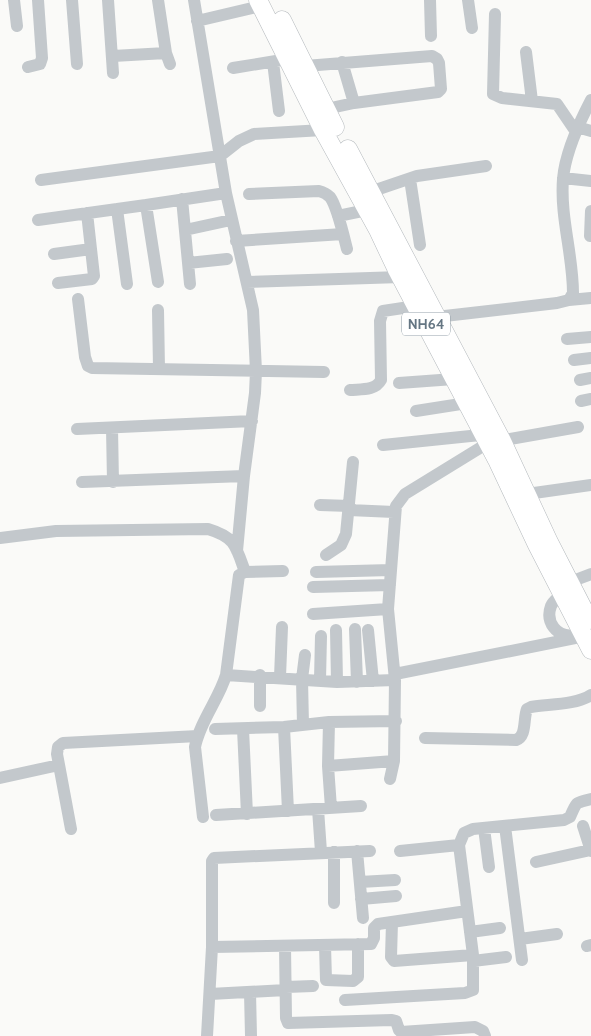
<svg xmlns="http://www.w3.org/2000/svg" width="591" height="1036" font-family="Cabin,sans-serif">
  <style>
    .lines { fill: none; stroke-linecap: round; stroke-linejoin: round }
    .highway-casing { stroke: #b4b9bd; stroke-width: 19 }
    .minor { stroke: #c3c8cc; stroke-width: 12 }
    .highway { stroke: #fff; stroke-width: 18 }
    .labels { text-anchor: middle; stroke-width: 5; stroke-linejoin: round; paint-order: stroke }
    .shield { fill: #fff; stroke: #939fa8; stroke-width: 1 }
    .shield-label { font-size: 14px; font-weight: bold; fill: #657683 }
  </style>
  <rect width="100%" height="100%" fill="#fafaf8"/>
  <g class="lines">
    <defs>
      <path id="highway" d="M258,0l65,130 55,100 18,38 101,192 40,85 54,105
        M282,20l53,107
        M348,149l154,292 46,99 41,80"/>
    </defs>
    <use href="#highway" class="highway-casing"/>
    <path class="minor" d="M14,0l3,26
      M72,0l5,64
      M108,0l5,73
      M158,0l8,53 4,11
      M194,0l32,193 27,117 3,61 -1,22 -11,83 -7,75
      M430,0l1,36
      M468,0l4,28
      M495,14l-2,80 9,4 55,6 19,28
      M197,21l64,-15
      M526,52l6,49
      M113,56l53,-3
      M273,62l6,49
      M305,66l127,-10 5,3 2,4 2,26 -3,3 -84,11 -12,-41
      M28,67l12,-3 2,-6 -4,-58
      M233,68l55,-9
      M326,109l28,-6
      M577,127l14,4
      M563,178l28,3
      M410,179l10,66
      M41,180l179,-24 19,-15 15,-7 69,-4
      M249,194l70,-3c4,1 8,3 11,6 7,9 14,40 17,52
      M364,194l53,-18 69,-10
      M182,199l8,85
      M146,205l12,77
      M117,209l10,75
      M338,216l29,-6
      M38,220l108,-15 80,-12
      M185,230l46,-10
      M590,236l1,-25
      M236,241l107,-7
      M54,254l37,-5
      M188,263l39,-4
      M247,282l154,-5
      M58,283l34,-4 2,-3 -7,-63
      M78,299l7,58 3,9 4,2 232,4
      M569,300l22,-2
      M158,310l1,59
      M436,317l121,-14 12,-3 4,-7c0,-38 -13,-76 -10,-114 2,-25 17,-58 28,-79
      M567,339l24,-2
      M574,360l17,-2
      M580,380l11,-2
      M399,383l55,-4
      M350,390c11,-1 25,1 31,-10l-1,-59 3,-10 33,-5
      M581,401l10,-2
      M416,411l51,-8
      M112,428l1,54
      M77,429l175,-8
      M383,445l107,-11
      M82,482l162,-6
      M527,494l64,-9
      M320,505l30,1
      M349,510l45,2
      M0,538l56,-7 152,-2c27,8 28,17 37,43
      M326,555l15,-10 5,-11 7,-72
      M316,572l75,-2
      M570,582l21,-8
      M313,587l77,-2
      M562,594c-4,4 -9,7 -11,12 -6,16 6,32 23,29
      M313,614l75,-5
      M355,629l2,53
      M336,630l1,52
      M368,630l5,51
      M395,674l196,-39
      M226,675l111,7 58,-2
      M260,675v31
      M280,677l2,-50
      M320,680l1,-44
      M329,722l-1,44 3,42
      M303,725l-1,-46 3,-24
      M284,727l4,84
      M215,729l69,-2 45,-5 67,-1
      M243,729l4,85
      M425,738l91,2c11,-4 7,-21 11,-31l4,-2c18,-3 45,-2 60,-12
      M328,766l66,-5
      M0,778l59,-13
      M390,779l4,-18 1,-81 -7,-71 8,-103 9,-12 83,-51 90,-16
      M318,809l3,43
      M216,815l145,-9
      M203,817l-8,-70c5,-26 24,-48 31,-72l13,-100 6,-3 38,-1
      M505,826l17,134
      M583,826l8,25
      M484,828l5,39
      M71,829l-14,-75 1,-7 5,-4 135,-7
      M357,851l6,67
      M400,851l59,-6
      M334,852v51
      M536,862l54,-12
      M360,882l35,-2
      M361,899l35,-3
      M392,922l-1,35 3,4 79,-6
      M470,932l30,-4
      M520,939l37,-5
      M325,945l1,35 27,1 5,-4v-33
      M285,946l1,72 2,5 104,-3 4,1 3,9 2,2 74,-5 8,4 2,5
      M587,946l4,-1
      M212,947l159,-3 3,-6v-10l4,-4 89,-13
      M473,961l33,-4
      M286,987l27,-1
      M250,992l1,44
      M210,994l76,-4
      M345,1000l120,-7 8,-3v-35l-14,-110 5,-12 9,-4 91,-9 6,-3c7,-15 4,-14 21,-18
      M207,1036l5,-89v-86l2,-3 156,-7"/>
    <use href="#highway" class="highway"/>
  </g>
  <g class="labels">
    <rect class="shield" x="402" y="312.5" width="48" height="23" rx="4"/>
    <g class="shield-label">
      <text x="426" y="329">NH64</text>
    </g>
  </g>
</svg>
